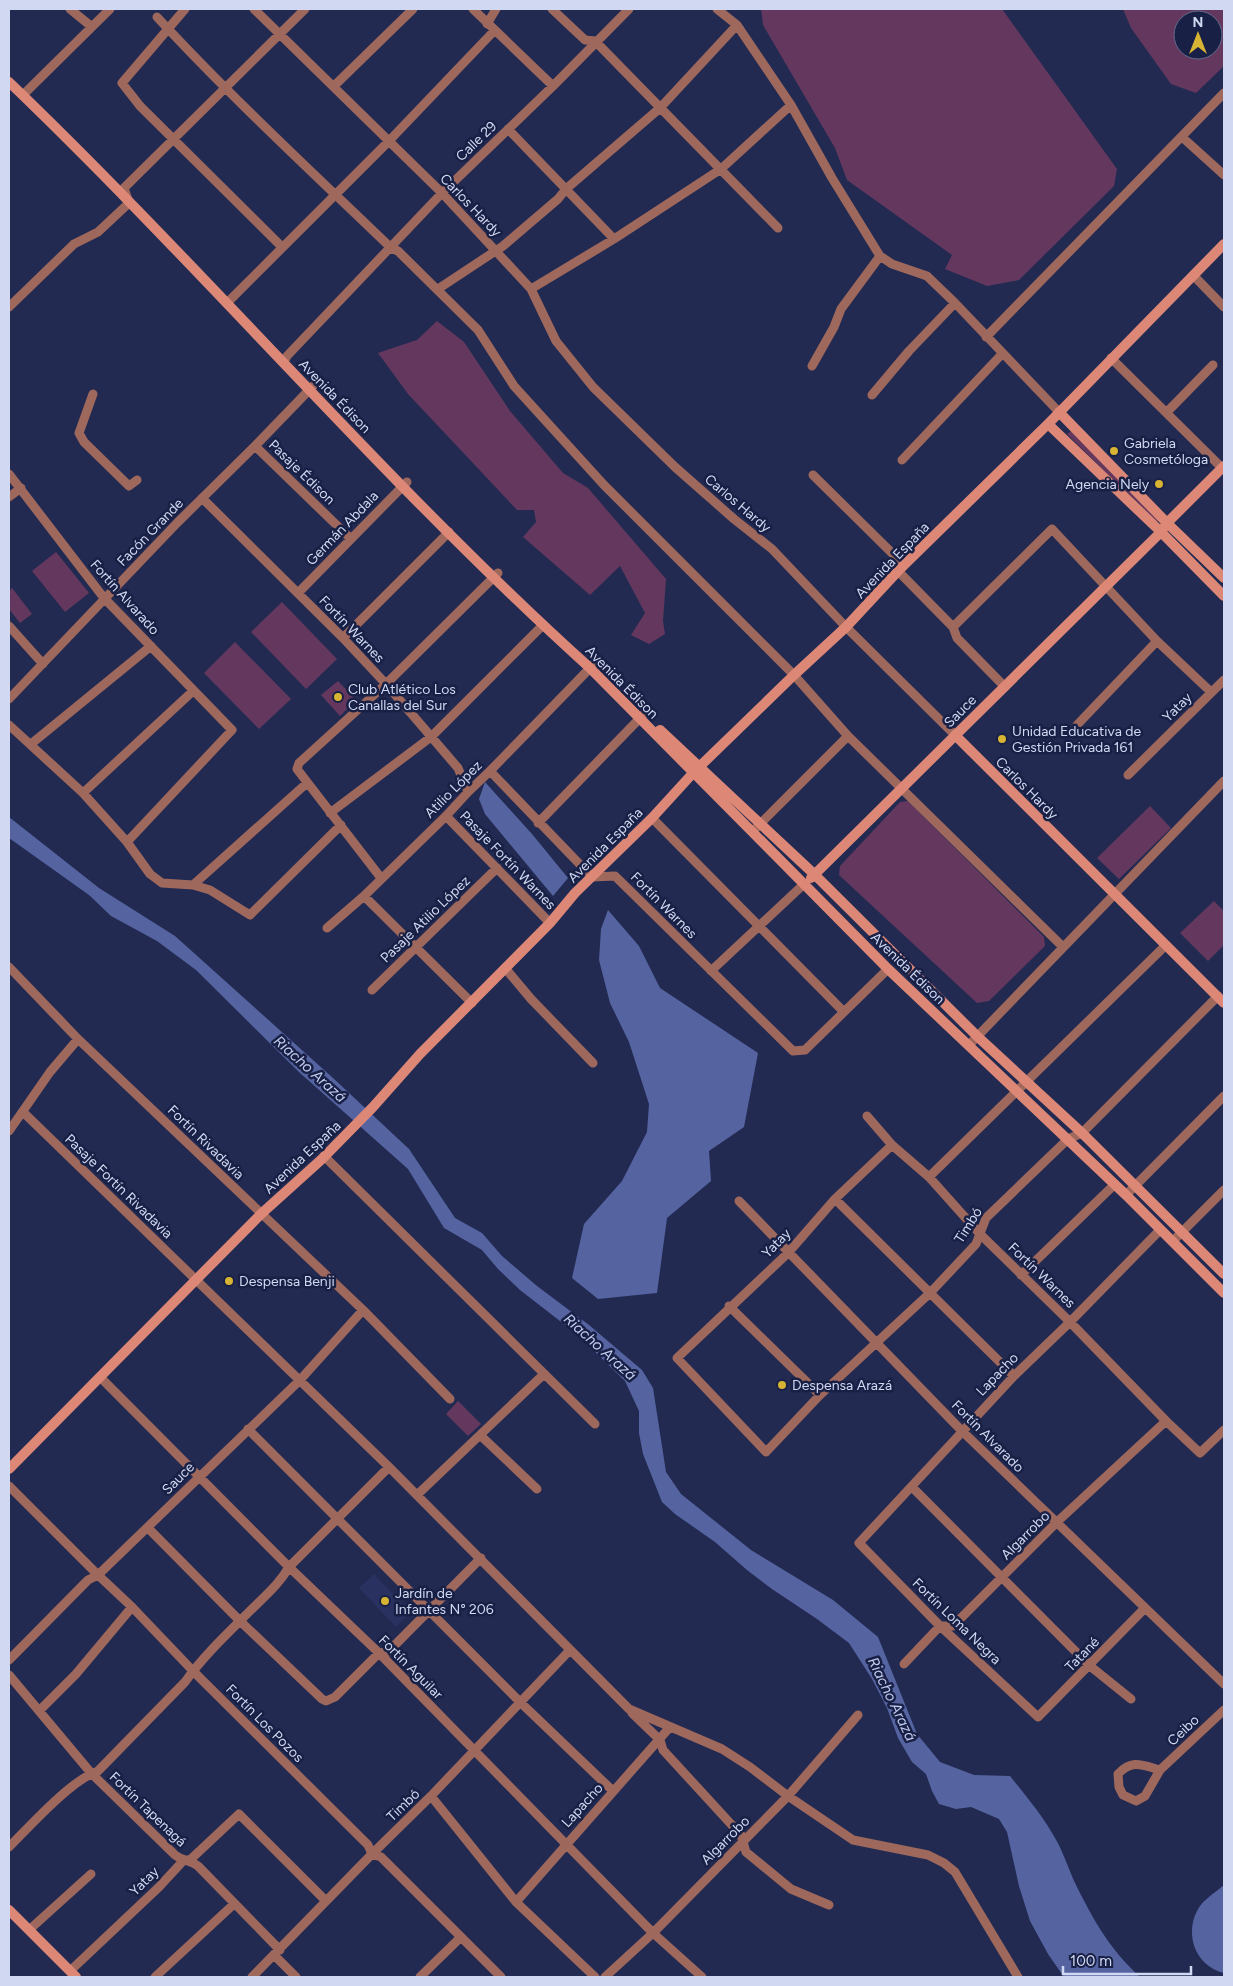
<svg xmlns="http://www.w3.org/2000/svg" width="1233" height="1986" font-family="Figtree,sans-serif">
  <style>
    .built { fill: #28315f }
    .green { fill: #64385e; fill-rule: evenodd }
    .water { fill: #5564a1 }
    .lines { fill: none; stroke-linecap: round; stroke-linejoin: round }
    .street { stroke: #9e685d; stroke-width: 9 }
    .secondary { stroke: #d87; stroke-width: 10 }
    .poi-dot { fill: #d8b434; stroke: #192046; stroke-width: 2 }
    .labels { text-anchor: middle; stroke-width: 5; stroke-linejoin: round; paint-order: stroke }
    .street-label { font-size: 14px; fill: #d1d9f2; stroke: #192046 }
    .poi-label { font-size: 14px; fill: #d1d9f2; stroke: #192046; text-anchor: start }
    .water-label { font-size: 15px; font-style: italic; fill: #c1ccf0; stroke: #192046 }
  </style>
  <rect width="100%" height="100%" fill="#222a51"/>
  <path class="built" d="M374,1574l37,39 -15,14 -37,-39z"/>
  <path class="green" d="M761,9h241l115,160 -3,17 -95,94 -32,6 -42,-17 7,-14 -105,-75 -12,-32 -72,-123z
    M1123,9h101v57l-28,27 -25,-9 -40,-56zM1183,20h30v30h-30z
    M437,321l27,21 46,69 53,62 25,15 78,91 -3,42 2,13 -16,10 -18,-9 14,-22 -25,-47 -30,29 -67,-58 13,-15 -2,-12h-17l-109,-116 -30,-41 39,-13z
    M1071,431l89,87 -4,4 -89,-88z
    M56,552l33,41 -24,19 -33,-41z
    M12,588l20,26 -12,9 -11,-14v-18z
    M282,602l55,57 -31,30 -55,-57z
    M235,642l56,57 -32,30 -55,-56z
    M338,681l18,19 -16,16 -19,-21z
    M908,801l136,136 1,9 -56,55 -12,2 -138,-128 1,-9 60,-64z
    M1150,806l21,22 -52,51 -22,-21z
    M1214,901l10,10v34l-16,16 -28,-28z
    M458,1401l23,23 -13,12 -22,-22z"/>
  <path class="water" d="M485,782l47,52 36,44 -15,18 -68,-82 -6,-15z
    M9,817l90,71 76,48 158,142 76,71 46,69 27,15 20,23 35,30 52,39 53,45 11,18 13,84 15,22 70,56 82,50 45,37 39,97 23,28 34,13 36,1c16,20 33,40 45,62 9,15 14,33 22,49 18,36 33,62 63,90h-76l-16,-23 -18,-33 -11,-35 -12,-54 -8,-13 -28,-12 -15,2 -17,-5 -7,-13 -6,-17 -14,-12 -14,-24 -11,-30 -15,-29 -23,-36 -32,-24 -45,-30 -25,-19 -32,-28 -40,-28 -13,-12 -19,-48 -4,-21v-22l-14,-30 -47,-46 -58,-45 -22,-21 -16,-19 -38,-22 -36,-59 -109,-97 -103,-102 -39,-29 -46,-25 -22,-21 -80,-57z
    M608,910l31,36 21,42 98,65 -14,74 -35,24 2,30 -44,37 -10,75 -59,6 -26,-21 12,-54 38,-43 25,-49 2,-28 -20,-62 -19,-39 -11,-43 2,-31z
    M1224,1885v88c-30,-7 -41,-42 -24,-67 6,-8 17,-15 24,-21z"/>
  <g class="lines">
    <path class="street" d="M70,9l22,18
      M185,9l-63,74 18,23 142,141
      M254,9l188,184 89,96 25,52 37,46 82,80 59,52 38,30 74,78 109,108
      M473,9l80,77
      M552,9l33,31 10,1 183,187
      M717,9l20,16 54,80 41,73 48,78 12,8 35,12 28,27 104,109
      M157,17c74,80 155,155 234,231l7,3 80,79 36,56 90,99 190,190 54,61 215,211
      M487,24l9,-15
      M334,86l79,-77
      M26,92l84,-83
      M508,129l106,110
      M1182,137l42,38
      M1193,275l31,32
      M438,289l65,-43 55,-47 8,-10 94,-81 77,-83
      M531,289l83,-50 107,-70 70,-64
      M227,303l161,-161 106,-111
      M9,307l65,-63 24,-12 31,-29 -5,-15 181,-179
      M986,337l238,-244
      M1111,358l111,110
      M284,362l3,-6 155,-163 111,-107 76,-77
      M812,366l22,-39 7,-18 39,-53
      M93,394l-14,39 5,9 45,44 8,-6
      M872,395l37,-44 46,-48
      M1167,412l46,-47
      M255,446l96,93
      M902,460l100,-106
      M9,474l95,124 128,132 -105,112
      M813,475l85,84v12l55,56 4,11 48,49
      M9,497l12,-9
      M202,498l141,140 43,46 72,84 10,24
      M298,593l109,-111
      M9,626l34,38
      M953,627l99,-98 105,112 54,51
      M343,638l106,-106
      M9,699l168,-176 78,-77 58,-60
      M9,725l74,68 44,49 23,32 12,9 31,2 17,5 40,25 91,-90
      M1077,725l80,-84
      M31,744l120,-98
      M490,771l102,106 23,-1 178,175 12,-1 83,-81
      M1128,775l96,-95
      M83,793l110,-102
      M330,813l101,-76 112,-112
      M446,816l104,107
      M652,818l192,194
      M538,823l105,-108
      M753,831l95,-95
      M381,878l-84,-109 2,-6 87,-79 112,-111
      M193,885l114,-102
      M364,896l108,107
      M327,928l37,-32 82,-80 22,-24 22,-21 103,-106
      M9,967l69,72 285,271 87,89
      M505,968l26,31 62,64
      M711,971l93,-87
      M372,990l125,-122
      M969,1045l255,-264
      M23,1112l366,355 240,242 93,40 28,18 38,29 65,44 75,15 16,8 11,9 63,105
      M867,1116l25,29 37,32 51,57 90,88 96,99 34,32 24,-23
      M9,1131l41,-59 28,-33
      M892,1145l-57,54 -47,54 -111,105 89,94 54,-57 110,-102 46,-49 10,-26 82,-79 14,-6 136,-137
      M324,1156l271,268
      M929,1177l237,-232
      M1126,1195l98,-99
      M835,1199l179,177
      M739,1201l223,230 262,253
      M1173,1241l51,-51
      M1021,1275l94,-91
      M729,1306l91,89
      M100,1377l189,190 90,86 274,280 49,44
      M248,1429l272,273 93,89
      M480,1435l57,54
      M9,1486l89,89 34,32 61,64 175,174 4,9 9,3 120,120
      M912,1487l178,179 41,33
      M417,1495l127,-121
      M148,1528l92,93 82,78 4,2 9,-4 44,-44 9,-1 93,-94
      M1145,1608l-107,109 -98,-91 -81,-83 155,-167 56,-54 90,-92
      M9,1660l79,-80 10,-5 202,-195 63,-70
      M904,1664l36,-38h13l104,-104 109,-101
      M9,1675l82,98 84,82c8,6 15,5 23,11l82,84
      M39,1711l37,-37 56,-67
      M632,1713l28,27 3,10 78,85 5,17 45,37 38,16
      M1160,1770c-18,-5 -28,-11 -42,4l1,13 4,8 13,6 9,-5 15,-26 64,-60
      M431,1796l85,106 79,75
      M9,1847c21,-21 62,-67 89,-76l87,-89c19,-27 45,-51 68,-74 13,-13 27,-25 36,-41l100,-100
      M516,1902l154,-175
      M29,1930l62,-56
      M274,1955l22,22
      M70,1971l89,-84 24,-26 8,-2 48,-45 87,87
      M155,1977l79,-73
      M252,1977l120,-123 59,-58 139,-146
      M420,1977l41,-40
      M605,1977l48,-44 135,-137 70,-81"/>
    <path class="secondary" d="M9,82c198,190 377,402 581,586l298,301 238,226 98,98
      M1059,412l108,111 57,55
      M1048,424l113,108 63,64
      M660,730l154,144 164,163 104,96 142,141
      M955,735l269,268
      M811,878l350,-346 6,-9 57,-57
      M9,1469l252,-255 61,-55 51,-52 47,-53 130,-131 25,-30 77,-75 42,-46 100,-97 52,-48 52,-56 150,-147 176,-180
      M9,1910l67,67"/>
  </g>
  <g class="poi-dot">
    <circle cx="1114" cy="451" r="5"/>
    <circle cx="1159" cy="484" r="5"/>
    <circle cx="338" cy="697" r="5"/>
    <circle cx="1002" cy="739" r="5"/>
    <circle cx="229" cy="1281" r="5"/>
    <circle cx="782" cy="1385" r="5"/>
    <circle cx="385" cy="1601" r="5"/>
  </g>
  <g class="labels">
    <g class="street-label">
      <text transform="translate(476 141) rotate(-44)" y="5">Calle 29</text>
      <text transform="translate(471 205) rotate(46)" y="5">Carlos Hardy</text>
      <text transform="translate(335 396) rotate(46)" y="5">Avenida Édison</text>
      <text transform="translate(302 472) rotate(44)" y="5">Pasaje Édison</text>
      <text transform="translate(738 503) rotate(40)" y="5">Carlos Hardy</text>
      <text transform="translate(342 528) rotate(-46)" y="5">Germán Abdala</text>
      <text transform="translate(150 532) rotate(-46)" y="5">Facón Grande</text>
      <text transform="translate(892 560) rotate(-46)" y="5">Avenida España</text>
      <text transform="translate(125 597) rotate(48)" y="5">Fortín Alvarado</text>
      <text transform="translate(352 629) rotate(46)" y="5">Fortín Warnes</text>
      <text transform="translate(622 682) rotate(45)" y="5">Avenida Édison</text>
      <text transform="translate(1177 707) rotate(-45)" y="5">Yatay</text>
      <text transform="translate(960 711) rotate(-45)" y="5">Sauce</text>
      <text transform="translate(1027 788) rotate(45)" y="5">Carlos Hardy</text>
      <text transform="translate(453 789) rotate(-45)" y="5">Atilio López</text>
      <text transform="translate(605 845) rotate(-45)" y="5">Avenida España</text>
      <text transform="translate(508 860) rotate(46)" y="5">Pasaje Fortín Warnes</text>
      <text transform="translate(664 905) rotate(45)" y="5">Fortín Warnes</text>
      <text transform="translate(425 919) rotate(-44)" y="5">Pasaje Atilio López</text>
      <text transform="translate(908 968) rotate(44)" y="5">Avenida Édison</text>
      <text transform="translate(206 1142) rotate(44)" y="5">Fortín Rivadavia</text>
      <text transform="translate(302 1157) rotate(-43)" y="5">Avenida España</text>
      <text transform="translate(119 1186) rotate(44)" y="5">Pasaje Fortín Rivadavia</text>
      <text transform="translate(968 1225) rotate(-58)" y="5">Timbó</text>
      <text transform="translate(776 1243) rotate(-46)" y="5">Yatay</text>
      <text transform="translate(1042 1275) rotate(44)" y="5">Fortín Warnes</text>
      <text transform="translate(997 1374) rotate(-46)" y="5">Lapacho</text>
      <text transform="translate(988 1436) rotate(45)" y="5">Fortín Alvarado</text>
      <text transform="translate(178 1478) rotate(-45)" y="5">Sauce</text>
      <text transform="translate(1025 1535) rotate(-45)" y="5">Algarrobo</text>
      <text transform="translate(957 1621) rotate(44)" y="5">Fortín Loma Negra</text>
      <text transform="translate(1082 1654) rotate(-46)" y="5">Tatané</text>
      <text transform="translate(411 1667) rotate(45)" y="5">Fortín Aguilar</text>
      <text transform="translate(265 1723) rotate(45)" y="5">Fortín Los Pozos</text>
      <text transform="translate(1183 1730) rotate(-43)" y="5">Ceibo</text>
      <text transform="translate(403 1805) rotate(-44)" y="5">Timbó</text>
      <text transform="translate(582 1805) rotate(-48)" y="5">Lapacho</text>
      <text transform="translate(148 1809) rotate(44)" y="5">Fortín Tapenagá</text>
      <text transform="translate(725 1840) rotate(-45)" y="5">Algarrobo</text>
      <text transform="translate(144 1881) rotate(-45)" y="5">Yatay</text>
    </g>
    <g class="poi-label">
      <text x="1124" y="448">Gabriela<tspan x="1124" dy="16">Cosmetóloga</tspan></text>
      <text x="1149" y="489" text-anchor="end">Agencia Nely</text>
      <text x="348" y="694">Club Atlético Los<tspan x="348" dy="16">Canallas del Sur</tspan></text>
      <text x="1012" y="736">Unidad Educativa de<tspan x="1012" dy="16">Gestión Privada 161</tspan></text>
      <text x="239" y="1286">Despensa Benji</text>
      <text x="792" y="1390">Despensa Arazá</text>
      <text x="395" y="1598">Jardín de<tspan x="395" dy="16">Infantes N° 206</tspan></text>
    </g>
    <g class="water-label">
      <text transform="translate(310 1069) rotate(42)" y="5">Riacho Arazá</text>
      <text transform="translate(600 1347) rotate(42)" y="5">Riacho Arazá</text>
      <text transform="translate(892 1699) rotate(64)" y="5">Riacho Arazá</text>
    </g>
  </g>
  <rect width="1233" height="1986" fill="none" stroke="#d1d9f2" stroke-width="20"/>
  <g transform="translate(1198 35)"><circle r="24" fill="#192046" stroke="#636a8b"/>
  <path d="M0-4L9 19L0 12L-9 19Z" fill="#d8b434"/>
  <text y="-8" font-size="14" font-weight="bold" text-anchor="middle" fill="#d1d9f2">N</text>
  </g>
  <path d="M1063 1966v8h128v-8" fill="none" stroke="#d1d9f2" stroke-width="2.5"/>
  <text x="1070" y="1966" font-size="15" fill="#d1d9f2" stroke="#192046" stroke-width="4" paint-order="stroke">100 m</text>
</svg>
